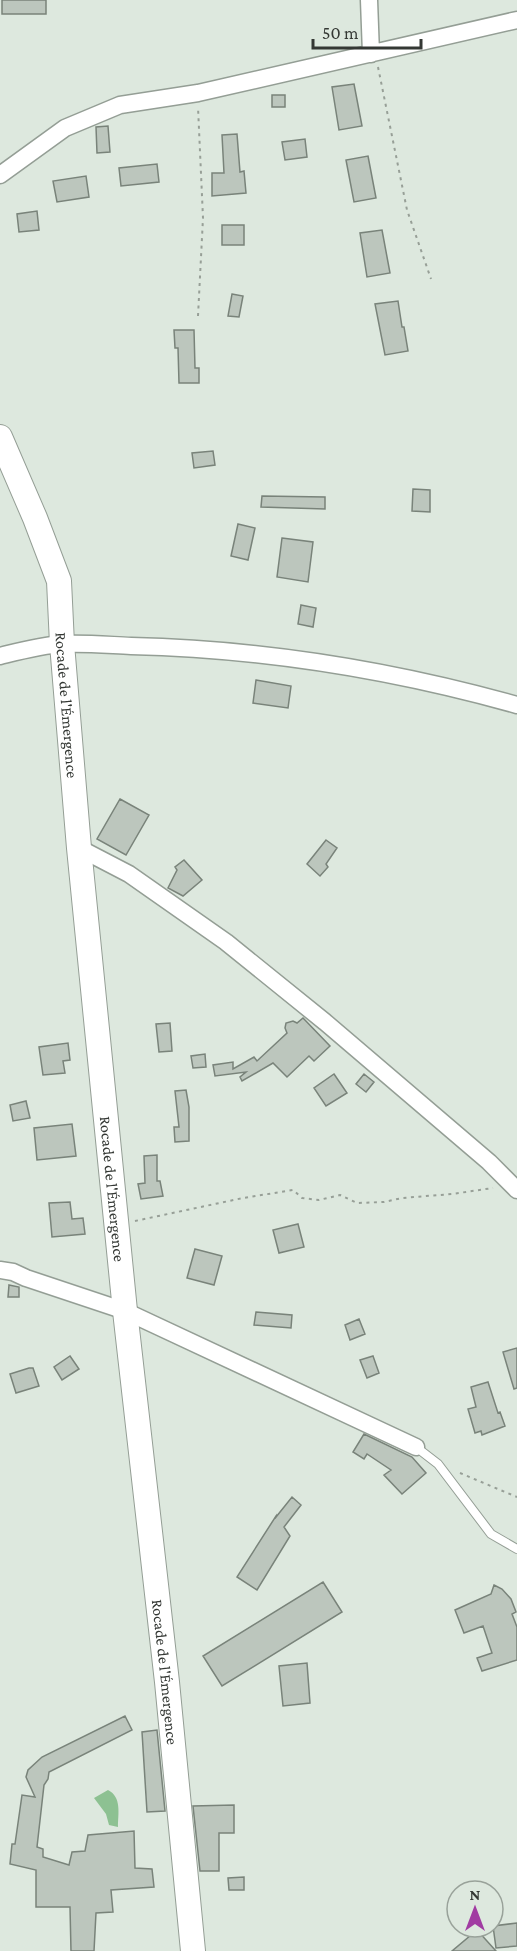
<svg xmlns="http://www.w3.org/2000/svg" width="517" height="1951" font-family="'Crimson Pro',serif">
  <style>
    .water { fill: #8dc192 }
    .building { fill: #bcc6bd; stroke: #79837a; stroke-width: 1.5 }
    .lines { fill: none; stroke-linecap: round; stroke-linejoin: round }
    .lane-casing { stroke: #949e95; stroke-width: 10 }
    .street-casing { stroke: #949e95; stroke-width: 19 }
    .secondary-casing { stroke: #949e95; stroke-width: 26 }
    .path { stroke: #979f97; stroke-width: 2; stroke-dasharray: 3 4.5; stroke-linecap: butt }
    .lane { stroke: #fff; stroke-width: 8 }
    .street { stroke: #fff; stroke-width: 16 }
    .secondary { stroke: #fff; stroke-width: 24 }
    .labels { text-anchor: middle; stroke-width: 5; stroke-linejoin: round; paint-order: stroke }
    .street-label { font-size: 16px; fill: #343834; stroke: #dde8de }
  </style>
  <rect width="100%" height="100%" fill="#dde8de"/>
  <path class="water" d="M108,1790c14,7 10,24 10,37l-9,-2 -3,-11 -12,-16z"/>
  <path class="building" d="M2,0h44v14h-44z
    M354,84l8,42 -23,4 -7,-43z
    M272,95h13v12h-13z
    M108,126l2,26 -13,1 -1,-26z
    M237,134l3,38 4,-1 2,22 -34,3v-23h12l-2,-38z
    M305,139l2,18 -22,3 -3,-18z
    M368,156l8,42 -22,4 -8,-42z
    M157,164l2,18 -38,4 -2,-18z
    M86,176l3,21 -32,5 -4,-21z
    M37,211l2,19 -20,2 -2,-18z
    M222,225h22v20h-22z
    M382,230l8,43 -23,4 -7,-44z
    M232,294l11,2 -4,21 -11,-1z
    M398,301l4,26h2l4,24 -23,4 -10,-51z
    M174,330h20l1,38h4v15h-20l-1,-35h-3z
    M213,451l2,14 -21,3 -2,-15z
    M413,489l17,1v22l-18,-1z
    M262,496l63,1v12l-64,-2z
    M238,524l17,4 -7,32 -17,-4z
    M282,538l31,4 -5,40 -31,-5z
    M301,605l15,3 -3,19 -15,-3z
    M256,680l35,6 -3,22 -35,-5z
    M120,799l29,16 -23,40 -29,-16z
    M326,840l11,8 -11,16 2,3 -8,9 -13,-12z
    M184,860l18,20 -19,16 -15,-8 9,-18 -2,-3z
    M303,1018l27,28 -16,15 -5,-5 -22,21 -14,-14 -31,18 -2,-4 6,-5 -31,4 -2,-11 20,-3v7l21,-12 3,4 30,-28 -2,-5 1,-5 7,-2 4,2z
    M170,1023l2,28 -13,1 -3,-28z
    M68,1043l2,17 -7,1 2,12 -22,2 -4,-28z
    M205,1054l1,13 -13,1 -2,-12z
    M334,1074l13,19 -21,13 -12,-18z
    M364,1074l10,8 -8,10 -10,-8z
    M186,1090l3,17v34l-14,1 -1,-15h5l-4,-36z
    M26,1101l4,17 -17,3 -3,-16z
    M72,1124l4,32 -39,4 -3,-32z
    M157,1155v26h3l3,15 -22,3 -3,-15 7,-1 -1,-27z
    M70,1202l2,17 11,-1 2,16 -33,3 -3,-34z
    M298,1224l6,23 -25,6 -6,-23z
    M195,1249l27,7 -8,29 -27,-7z
    M9,1285l10,2v10h-11z
    M256,1312l36,3 -1,13 -37,-3z
    M359,1319l6,15 -15,6 -5,-15z
    M517,1348v40l-3,1 -11,-37z
    M70,1356l9,13 -17,11 -8,-13z
    M373,1356l6,17 -12,5 -7,-18z
    M29,1368h4l6,18 -23,7 -6,-19z
    M488,1382l10,31 2,-1 5,14 -23,9 -1,-4 -6,2 -7,-24 8,-2 -5,-20z
    M364,1434l48,23 14,16 -24,21 -18,-19 7,-5 -24,-16 -3,5 -11,-7z
    M292,1497l9,8 -17,22 6,9 -33,54 -20,-13 39,-61v1z
    M323,1582l19,30 -120,74 -19,-30z
    M494,1585l8,4 9,10 5,13 -4,2 5,13v33l-35,11 -5,-13 15,-5 -9,-27 -19,7 -9,-23 36,-16z
    M307,1663l3,40 -27,3 -4,-40z
    M125,1716l7,14 -83,42 -1,7 -4,6 -7,62 6,2v8l26,8 3,-13 13,-1 3,-16 46,-4 1,37 17,1 2,18 -43,3 2,22 -17,1 -2,38h-23l-1,-44h-34v-37l-26,-6 2,-20h3l7,-49 13,2 -9,-20 2,-7 14,-13z
    M157,1730l8,81 -18,1 -5,-80z
    M234,1805v28h-15v38h-19l-7,-65z
    M244,1877v13h-15l-1,-12z
    M517,1923v23l-21,2 -3,-22z
    M477,1930l19,21h-44z"/>
  <g class="lines">
    <defs>
      <path id="lane" d="M416,1447l22,17 53,70 26,15"/>
      <path id="street" d="M369,0l2,54
        M0,175l65,-47 55,-23 78,-12 319,-73
        M0,656c20,-5 42,-11 63,-12 22,-1 45,1 68,2 130,3 261,24 386,59
        M79,848l50,26 97,68 99,80 164,140 28,28
        M0,1270l13,2 13,6 99,33 291,136"/>
      <g id="secondary">
        <path id="s1" d="M0,437l35,81 24,63 3,63 17,204 46,463 42,371 26,269"/>
      </g>
    </defs>
    <use href="#lane" class="lane-casing"/>
    <use href="#street" class="street-casing"/>
    <use href="#secondary" class="secondary-casing"/>
    <path class="path" d="M378,67l29,143 24,69
      M198,316l5,-98 -5,-111
      M135,1221l108,-23 50,-8 9,8 17,2 21,-5 17,8 27,-1 18,-4 50,-4 41,-6
      M460,1473l57,24"/>
    <use href="#lane" class="lane"/>
    <use href="#street" class="street"/>
    <use href="#secondary" class="secondary"/>
  </g>
  <g class="labels">
    <g class="street-label">
      <text dy="6" stroke="none"><textPath href="#s1" startOffset="280">Rocade de l'Émergence</textPath></text>
      <text dy="6" stroke="none"><textPath href="#s1" startOffset="766">Rocade de l'Émergence</textPath></text>
      <text dy="6" stroke="none"><textPath href="#s1" startOffset="1252">Rocade de l'Émergence</textPath></text>
    </g>
  </g>
  <g transform="translate(475 1909)"><circle r="28" fill="#dde8de" stroke="#99a29a" stroke-width="1.5"/>
  <path d="M0-4.5L10 22L0 15L-10 22Z" fill="#a13ca2"/>
  <text y="-9" font-size="16" font-weight="bold" text-anchor="middle" fill="#343834">N</text>
  </g>
  <path d="M313 39v9h108v-9" fill="none" stroke="#343834" stroke-width="3"/>
  <text x="322" y="39" font-size="18" fill="#343834" stroke="#dde8de" stroke-width="4.5" paint-order="stroke">50 m</text>
</svg>
